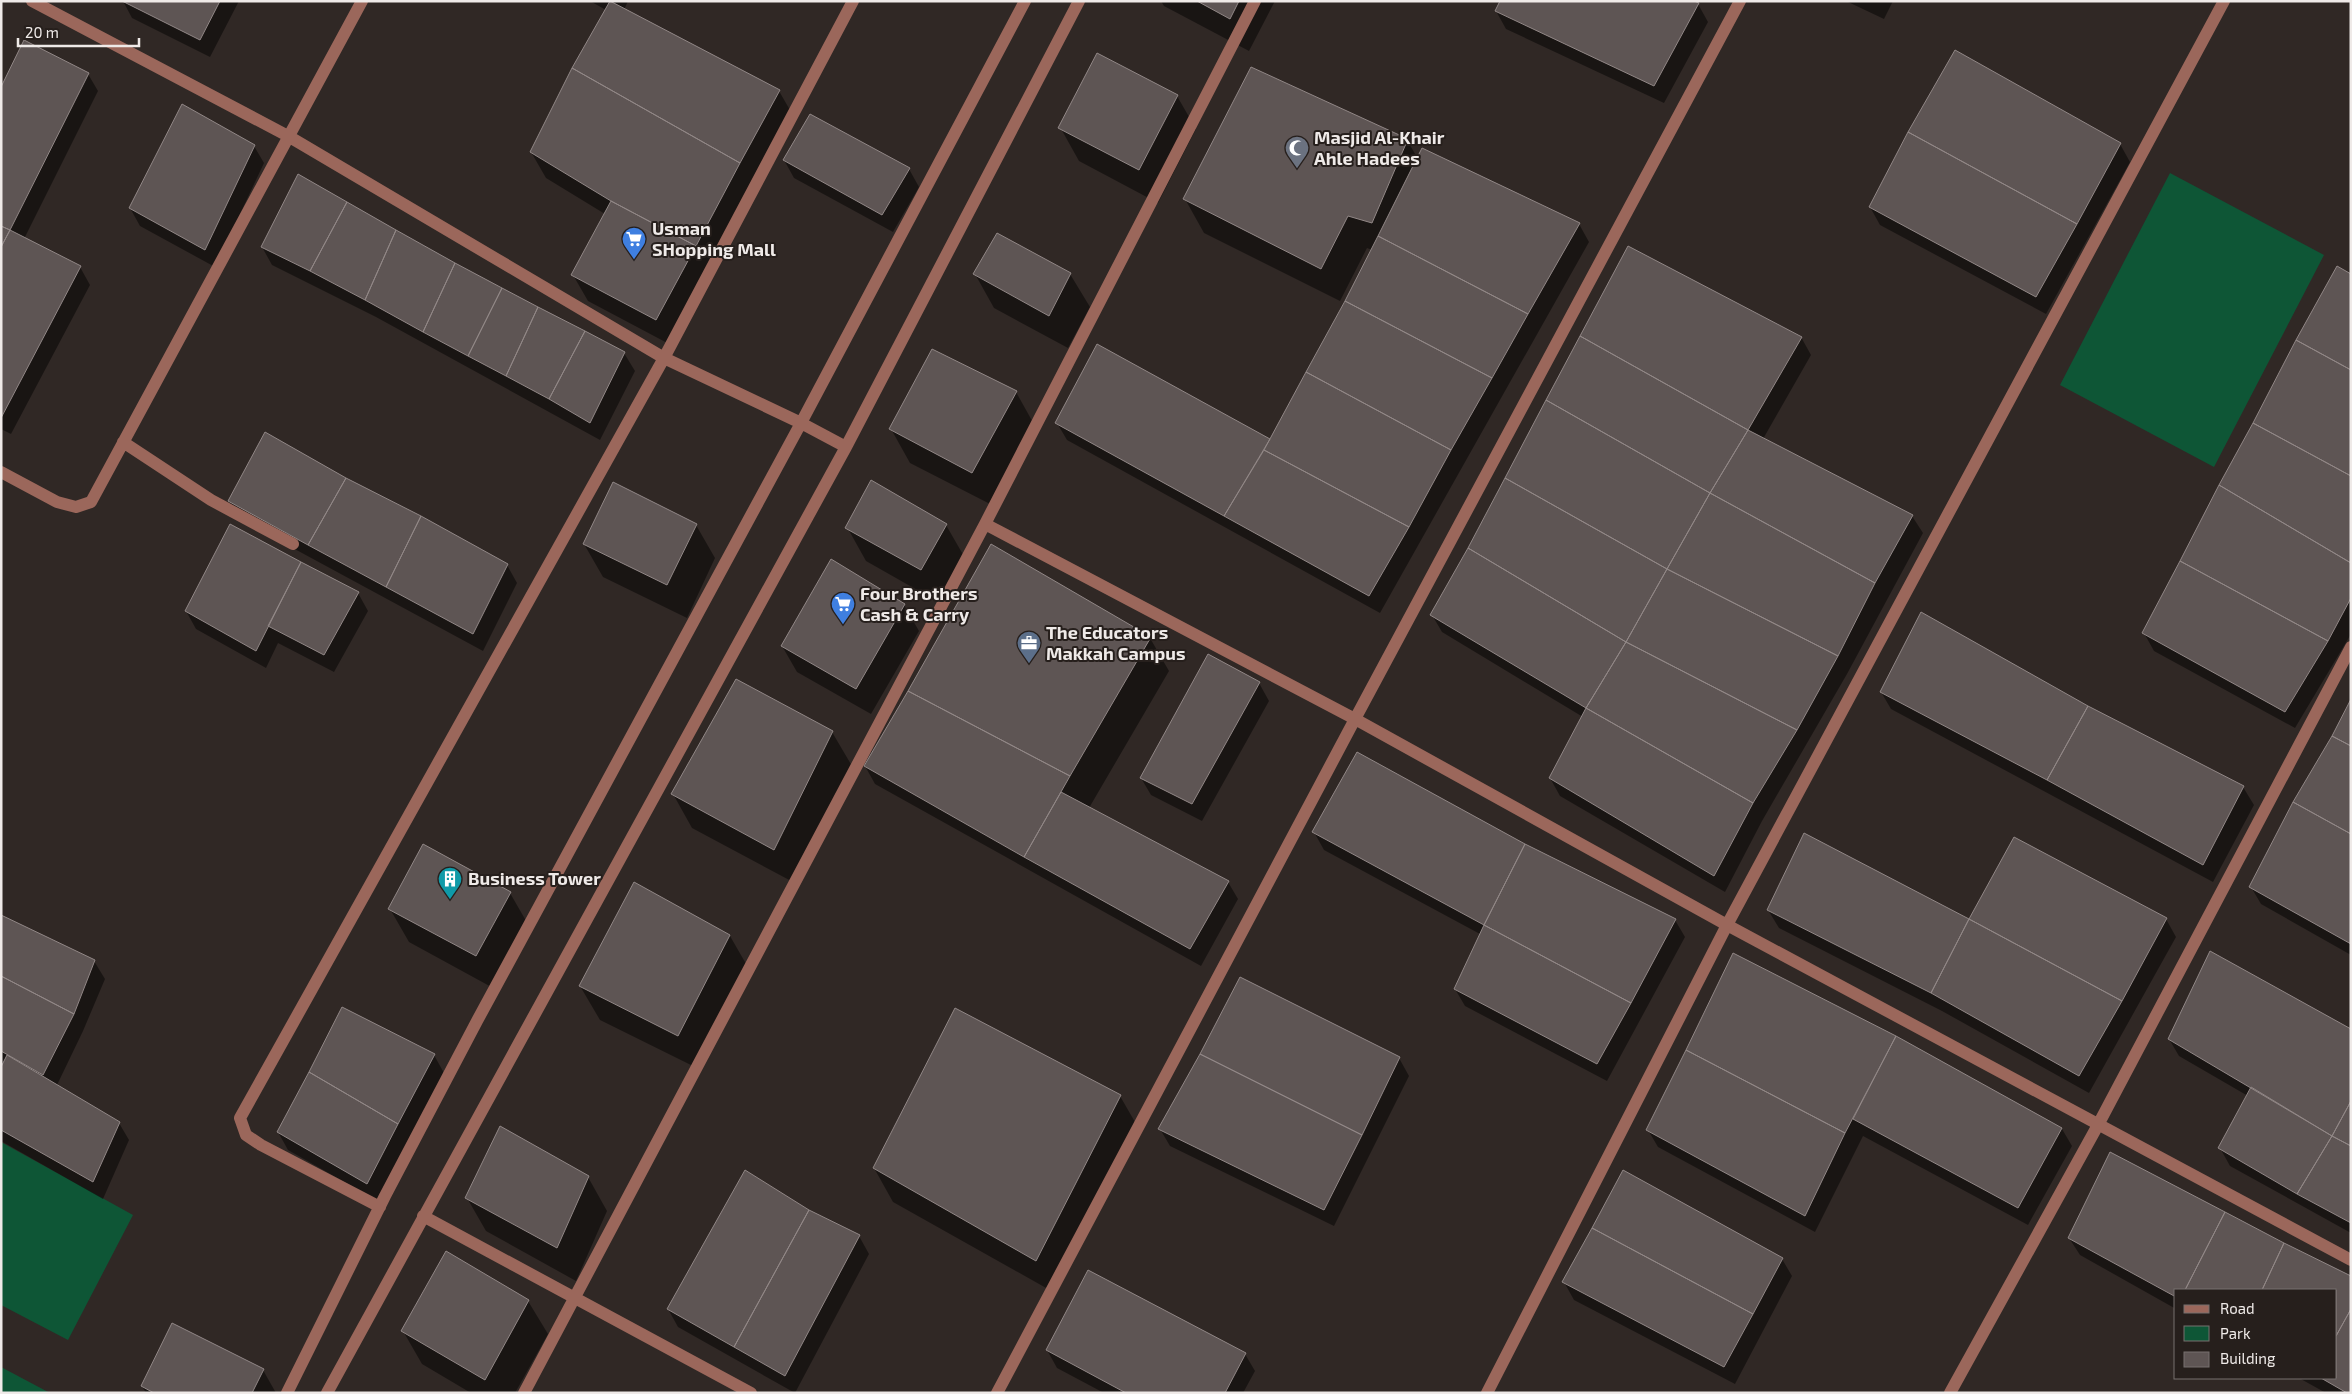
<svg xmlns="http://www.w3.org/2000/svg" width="2352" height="1394" font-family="'Exo 2',sans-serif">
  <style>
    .green { fill: #0e5636 }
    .shadow { fill: #0007 }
    .building { fill: #5e5554; stroke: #918786 }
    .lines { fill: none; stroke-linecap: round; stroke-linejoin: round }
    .minor { stroke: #9b675b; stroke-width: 12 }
    .labels { text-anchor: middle; stroke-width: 4; stroke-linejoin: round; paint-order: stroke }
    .poi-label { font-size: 18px; font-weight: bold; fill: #efeae8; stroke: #261f1c; text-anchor: start }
  </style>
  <rect width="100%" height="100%" fill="#302825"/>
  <path class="green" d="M2170,173l154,82 -110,212 -154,-82z
    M1,1142l132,73 -65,125 -67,-35z
    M1,1367l49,26h-49z"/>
  <path class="shadow" d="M123,1h116l-29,56 -78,-39z
    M590,1h38l-4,9 155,81 15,26 -123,228 -83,-44 -15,-26 32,-61 -59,-36 -15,-26 75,-142z
    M1161,1h114l-26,50 -85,-45z
    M1846,1h47l-9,18z
    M1698,4l10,18 -44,81 -158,-74 -10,-18z
    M88,74l10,17 -74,148 56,28 10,18 -79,149 -10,-5v-339z
    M1177,96l19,33 -38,74 -79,-42 -19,-34z
    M1407,140l11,19 5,-9 156,74 10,18 -209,371 -313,-173 -10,-17 40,-77 173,95 102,-191 -5,-2 -27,53 -136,-68 -19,-34z
    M2120,144l10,18 -84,152 -166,-89 -10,-18z
    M254,146l10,17 -49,104 -75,-41 -10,-18z
    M784,160l125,9 10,18 -26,45 -99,-54z
    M262,247l192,17 170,89 11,18 -35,69 -224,-123 -104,-52z
    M1629,248l172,89 10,18 -48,84 149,77 11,17 -76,141 -85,147 -37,71 -165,-96 -10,-18 33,-61 -141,-85 -10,-17z
    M975,274h95l20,33 -22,41 -74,-40z
    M2351,275v359l-56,94 -141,-77 -10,-18z
    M1016,392l19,34 -43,79 -82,-42 -19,-34z
    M345,480l162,85 10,18 -34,68 -244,-132 -10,-18z
    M696,525l19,33 -28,60 -84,-41 -19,-33z
    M946,525l19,33 -25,45 -74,-42 -19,-34z
    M358,593l10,18 -34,61 -56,-29 -12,25 -70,-39 -10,-18z
    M904,605l15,26 -48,83 -74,-42 -15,-26z
    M1150,638l19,33 -80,137 139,74 10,17 -37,67 -326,-182 -10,-18z
    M737,681l95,51 20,34 -59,116 -101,-54 -19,-34z
    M1259,683l10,18 -67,120 -51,-26 -10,-17z
    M1881,692l206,15 156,80 11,18 -41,77 -322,-173z
    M2351,703v252l-90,-51 -10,-17z
    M1314,832l211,13 150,75 10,17 -78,144 -142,-75 -10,-17 25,-55 -156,-84z
    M635,884l95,52 19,33 -52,99 -97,-48 -20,-34z
    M510,893l19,33 -34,63 -86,-47 -19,-33z
    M1768,910l201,11 197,-2 10,18 -87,156 -147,-82 -163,-83z
    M1,917l93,44 11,18 -22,52 -26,54 62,38 10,17 -26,59 -102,-58v-71l3,-6 -3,-2z
    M2351,1031v202l-121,-67 -10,-18 28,-52 -69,-40 -10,-17z
    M1895,1037l167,92 10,17 -44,79 -165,-89 -48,96 -157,-85 -10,-17z
    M434,1055l10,18 -66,128 -90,-51 -10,-18z
    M1399,1058l10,18 -75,150 -164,-80 -10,-17z
    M1120,1096l19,33 -84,164 -162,-91 -19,-34z
    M2111,1154l240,123v116h-25l-27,-15h37v-88h-160v19l-96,-54 -11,-17z
    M588,1177l19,34 -31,70 -90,-50 -19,-33z
    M808,1212l51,24 10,18 -74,139 -117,-66 -10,-18z
    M1782,1259l10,17 -57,108 -161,-84 -10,-18z
    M528,1301l20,33 -33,59h-44l-49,-29 -19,-33z
    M1047,1350l198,4 10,17 -12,22h-139l-47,-25z
    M263,1370l13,23h-130l-4,-7z"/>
  <path class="building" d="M122,1h98l-20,39z
    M610,1l170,89 -40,73 -168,-95z
    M1197,1h42l-9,18z
    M1500,1h194l5,2 -45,83 -159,-75z
    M24,40l65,33 -79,157 -9,-4v-139z
    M1955,50l166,93 -44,81 -169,-92z
    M1097,53l81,42 -39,75 -81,-42z
    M1251,67l157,72 -36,84 -24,-7 -27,53 -138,-70z
    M572,68l168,95 -44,83 -85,-45 -81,-49z
    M182,104l73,41 -50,105 -76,-42z
    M810,114l100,54 -28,47 -99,-55z
    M1908,132l169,92 -41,73 -167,-90z
    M1422,148l158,75 -52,91 -150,-78z
    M298,174l49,28 -37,69 -49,-24z
    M611,201l85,45 -40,74 -85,-45z
    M347,202l49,28 -31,70 -55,-29z
    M1,226l9,4 -9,17z
    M10,230l71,36 -80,152v-171z
    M396,230l59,33 -32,69 -58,-32z
    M997,233l74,40 -22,43 -76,-42z
    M1378,236l150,78 -36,64 -147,-77z
    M1628,246l174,91 -54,93 -168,-94z
    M455,263l47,25 -34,68 -45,-24z
    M2337,266l14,8v96l-55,-30z
    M502,288l36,19 -32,69 -38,-20z
    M1345,301l147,77 -41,72 -145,-78z
    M538,307l47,24 -36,68 -43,-23z
    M585,331l40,21 -35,71 -41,-24z
    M1580,336l168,94 -38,63 -164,-93z
    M2296,340l55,30v106l-98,-53z
    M1097,344l173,95 -46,77 -169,-93z
    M932,349l85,42 -45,82 -83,-44z
    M1306,372l145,78 -42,77 -145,-77z
    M1546,400l164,93 -43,76 -162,-91z
    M2253,423l98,53v87l-132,-78z
    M1748,430l165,85 -38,68 -165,-90z
    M265,432l81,46 -38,67 -80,-44z
    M1264,450l145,77 -40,69 -145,-80z
    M346,478l75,38 -35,71 -78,-42z
    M1505,478l162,91 -41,73 -158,-94z
    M871,480l76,44 -26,46 -76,-42z
    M613,482l84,42 -30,61 -84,-41z
    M2219,485l132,78v35l-23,43 -148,-80z
    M1710,493l165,90 -37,73 -171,-87z
    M421,516l87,48 -35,70 -87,-47z
    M230,524l71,38 -45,89 -71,-40z
    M991,544l160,93 -81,139 -162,-85z
    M1468,548l158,94 -40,66 -156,-93z
    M831,559l74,45 -49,85 -75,-43z
    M2180,561l148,80 -43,71 -143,-79z
    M301,562l58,30 -35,63 -56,-29z
    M1667,569l171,87 -41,74 -171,-88z
    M1921,612l167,94 -41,74 -167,-88z
    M1626,642l171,88 -44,73 -167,-95z
    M1208,654l52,28 -68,122 -52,-26z
    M736,679l97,52 -59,119 -103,-56z
    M908,691l162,85 -46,81 -160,-91z
    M2351,699v47l-19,-10z
    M2088,706l156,80 -41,79 -156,-85z
    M1586,708l167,95 -39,73 -165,-98z
    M2332,736l19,10v88l-58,-32z
    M1357,752l168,92 -41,81 -172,-93z
    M1061,792l168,89 -39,68 -166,-92z
    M2293,802l58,32v110l-102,-57z
    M1804,833l165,86 -38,74 -164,-83z
    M2014,837l153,81 -45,83 -153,-82z
    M423,844l88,48 -35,64 -88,-47z
    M1525,844l151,75 -45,84 -147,-78z
    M634,882l96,53 -52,101 -99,-50z
    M1,915l94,45 -21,54 -73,-38z
    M1969,919l153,82 -43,75 -148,-83z
    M1484,925l147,78 -34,61 -143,-75z
    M2210,951l141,78v72l-19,35 -164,-97z
    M1733,953l163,83 -51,97 -159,-83z
    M1,976l73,38 -31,61 -42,-24z
    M1240,977l160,80 -38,78 -162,-81z
    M342,1007l93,47 -37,70 -89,-52z
    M955,1008l166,87 -85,166 -163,-93z
    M1896,1036l166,92 -44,80 -165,-89z
    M1686,1050l159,83 -40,83 -159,-86z
    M1200,1054l162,81 -38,75 -166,-81z
    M7,1055l113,67 -27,60 -92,-52v-63z
    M309,1072l89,52 -31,60 -90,-52z
    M2251,1087l81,49 -35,58 -79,-46z
    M2351,1101v45l-19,-10z
    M500,1126l89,50 -32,72 -92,-50z
    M2332,1136l19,10v77l-54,-29z
    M2110,1152l115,60 -40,78h-9v7l-108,-59z
    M745,1170l64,40 -75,137 -67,-38z
    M1623,1170l160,88 -30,56 -161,-86z
    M809,1210l51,25 -75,141 -51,-29z
    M2225,1212l59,31 -22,47h-77z
    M1592,1228l161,86 -29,53 -162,-85z
    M2284,1243l67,33v33l-15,27v-46h-74z
    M446,1251l83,49 -44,80 -84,-49z
    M1088,1270l158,83 -21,40h-99l-80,-43z
    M2351,1309v84h-4l-26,-15h15v-42z
    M172,1323l92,46 -12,24h-98l-13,-7z"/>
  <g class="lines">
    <path class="minor" d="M32,1l256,135 376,222 137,65 45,24
      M123,442l88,58 82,44
      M1,472l56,30 19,5 15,-5 271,-501
      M985,524l370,195 372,206 624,335
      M380,1207l-119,-62 -15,-10 -6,-17 424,-760 189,-357
      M423,1216l328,177
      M287,1393l98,-197 92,-175 324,-598 224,-422
      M327,1393l519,-946 233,-446
      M524,1393l461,-869 270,-523
      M997,1393l358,-674 385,-718
      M1487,1393l240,-468 497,-924
      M1950,1393l148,-268 253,-478"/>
  </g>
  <defs>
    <symbol id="mosque-pin" viewBox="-11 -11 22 30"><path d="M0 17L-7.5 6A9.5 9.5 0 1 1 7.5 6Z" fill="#6b7280" stroke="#261f1c"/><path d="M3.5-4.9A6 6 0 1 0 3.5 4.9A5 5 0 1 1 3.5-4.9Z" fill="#fff"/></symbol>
    <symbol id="supermarket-pin" viewBox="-11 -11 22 30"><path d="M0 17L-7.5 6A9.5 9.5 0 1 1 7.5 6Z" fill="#3f7fe0" stroke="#261f1c"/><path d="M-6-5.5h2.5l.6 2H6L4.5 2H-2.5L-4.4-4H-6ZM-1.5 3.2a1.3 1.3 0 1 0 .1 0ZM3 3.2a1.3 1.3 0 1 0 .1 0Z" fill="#fff"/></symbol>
    <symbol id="office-pin" viewBox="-11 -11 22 30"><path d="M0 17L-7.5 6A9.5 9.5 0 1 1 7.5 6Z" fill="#5c6f8a" stroke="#261f1c"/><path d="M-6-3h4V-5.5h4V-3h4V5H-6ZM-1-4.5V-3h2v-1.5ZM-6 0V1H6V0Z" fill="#fff"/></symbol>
    <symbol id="building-pin" viewBox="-11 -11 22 30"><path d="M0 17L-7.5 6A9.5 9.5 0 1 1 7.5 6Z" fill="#0f9aa8" stroke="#261f1c"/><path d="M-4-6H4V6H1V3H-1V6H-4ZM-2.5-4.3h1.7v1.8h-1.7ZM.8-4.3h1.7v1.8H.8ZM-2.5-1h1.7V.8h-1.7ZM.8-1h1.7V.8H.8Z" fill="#fff"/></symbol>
  </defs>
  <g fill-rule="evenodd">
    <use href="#mosque-pin" x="1283" y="134" width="28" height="38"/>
    <use href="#supermarket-pin" x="620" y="225" width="28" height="38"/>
    <use href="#supermarket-pin" x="829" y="590" width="28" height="38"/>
    <use href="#office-pin" x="1015" y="629" width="28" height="38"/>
    <use href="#building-pin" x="436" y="865" width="28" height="38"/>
  </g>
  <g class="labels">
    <g class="poi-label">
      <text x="1314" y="144">Masjid Al-Khair<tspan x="1314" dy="21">Ahle Hadees</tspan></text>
      <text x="652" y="235">Usman<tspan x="652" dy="21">SHopping Mall</tspan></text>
      <text x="860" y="600">Four Brothers<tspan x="860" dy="21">Cash &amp; Carry</tspan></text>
      <text x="1046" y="639">The Educators<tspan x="1046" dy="21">Makkah Campus</tspan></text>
      <text x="468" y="885">Business Tower</text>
    </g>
  </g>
  <rect width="2352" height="1394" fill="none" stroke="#efeae8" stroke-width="5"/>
  <rect x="2174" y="1289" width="162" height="90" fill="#261f1c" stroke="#76706e"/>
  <rect x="2184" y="1305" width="25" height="8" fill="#9b675b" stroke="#76706e"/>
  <text x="2220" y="1314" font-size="15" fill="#efeae8">Road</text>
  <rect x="2184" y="1326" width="25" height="15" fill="#0e5636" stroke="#76706e"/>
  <text x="2220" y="1339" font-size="15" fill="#efeae8">Park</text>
  <rect x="2184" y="1352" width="25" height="15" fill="#5e5554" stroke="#76706e"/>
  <text x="2220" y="1364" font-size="15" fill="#efeae8">Building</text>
  <path d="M18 38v8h121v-8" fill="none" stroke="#efeae8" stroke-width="2.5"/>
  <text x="25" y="38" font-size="15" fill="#efeae8" stroke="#261f1c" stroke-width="4" paint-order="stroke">20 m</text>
</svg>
